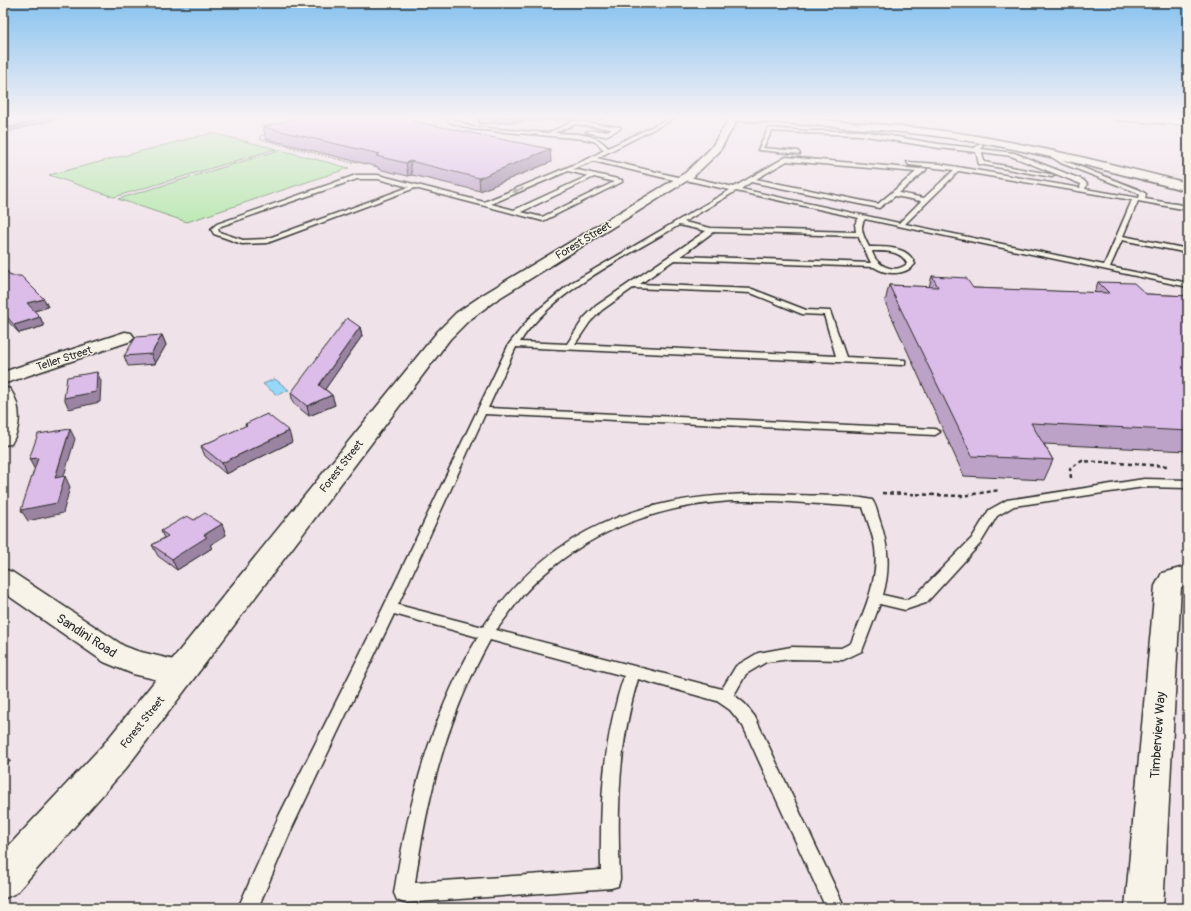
<svg xmlns="http://www.w3.org/2000/svg" width="1191" height="911" font-family="Pangolin,sans-serif">
  <style>
    .green { fill: #b2e7a9; stroke: #6e896a }
    .water { fill: #97d8f9; stroke: #6c93a7 }
    .lines { fill: none; stroke-linecap: round; stroke-linejoin: round }
    .service-casing { stroke: #2b2b2b; stroke-width: 3 }
    .minor-casing { stroke: #2b2b2b; stroke-width: 3 }
    .secondary-casing { stroke: #2b2b2b; stroke-width: 3 }
    .motorway-casing { stroke: #2b2b2b; stroke-width: 3 }
    .path-far1 { stroke: #2b2b2b; stroke-width: 1; stroke-dasharray: 2 1.5; stroke-linecap: butt }
    .path { stroke: #2b2b2b; stroke-width: 2.5; stroke-dasharray: 4 3; stroke-linecap: butt }
    .service { fill: #f7f3e8; fill-rule: evenodd }
    .minor { fill: #f7f3e8; fill-rule: evenodd }
    .secondary { fill: #f7f3e8; fill-rule: evenodd }
    .motorway { fill: #f7f3e8; fill-rule: evenodd }
    .wall { fill: #bda2c8; stroke: #2b2b2b }
    .shaded-wall { fill: #9a84a2; stroke: #2b2b2b }
    .building { fill: #dcbce8; stroke: #2b2b2b }
    .oneway { fill: #918f8a }
    .labels { text-anchor: middle; stroke-width: 3; stroke-linejoin: round; paint-order: stroke }
    .street-label { font-size: 11px; fill: #2b2b2b; stroke: #f7f3e8 }
    .near-street-label { font-size: 13px; fill: #2b2b2b; stroke: #f7f3e8 }
  </style>
  <rect width="100%" height="100%" fill="#efe2e8"/>
  <filter id="ink" filterUnits="userSpaceOnUse"><feTurbulence type="fractalNoise" baseFrequency=".025" numOctaves="2"/><feDisplacementMap in="SourceGraphic" scale="8" xChannelSelector="R" yChannelSelector="G"/><feConvolveMatrix kernelMatrix="1 2 1 2 8 2 1 2 1" color-interpolation-filters="sRGB"/></filter>
  <g filter="url(#ink)">
    <path class="green" d="M212,133l64,16 -162,48 -65,-22z
      M280,150l69,18 -162,54 -69,-23z"/>
    <path class="water" d="M275,379l14,11 -12,5 -14,-11z"/>
    <g class="lines">
      <defs>
        <path id="service" d="M446,117h4l4,3 18,7 76,6 26,-12 46,6v2l-15,7 -19,-4c7,-4 15,2 26,-3l-37,-5 -21,9c18,1 42,-1 54,15l64,-31h5l-80,41 85,20 3,-2 49,11 52,-30 134,12 6,-1v2l-27,23 25,5 30,-28 -45,-5 -2,-3 33,2 140,24 1,-4 -70,-28 -29,-4 2,10 71,13 -3,2 -73,-13 -3,-12 -37,-4 -78,-13 -56,-2 -33,-2 -9,17 35,3 2,3 -42,-4 10,-21 2,-1 35,3h56l78,13 36,4 5,-5 3,2 -2,4 33,4 69,27 4,4 -2,5 54,9 1,-3 -4,-3 -75,-29 -14,-9 2,-3 16,10 75,29 6,4 -1,5 43,7v4l-50,-9 -15,35 65,13v4l-66,-13 -12,27 78,16v4l-323,-68c-7,8 0,20 4,28 17,0 39,-1 46,17 -10,12 -29,11 -41,3l-200,-7 -34,24 112,5 54,21 24,1 16,46 59,3v4l-3,1 -386,-18 -28,61 447,21 5,3 -5,3 -450,-21 -87,191 85,22c76,-112 185,-139 314,-132 21,1 56,0 75,5 4,5 5,12 7,18 9,26 12,49 4,77l22,5 11,-5 56,-57 17,-28 18,-10 137,-21 44,1v8l-44,-1 -130,19 -17,10 -17,28 -54,59 -21,7 -25,-6 -18,47 -19,9 -52,-1 -25,3 -20,12 -12,21 11,9 10,13 90,191h-19l-83,-182 -13,-16 -13,-9 -79,-22c-20,66 -21,132 -18,200l-2,7 -7,2 -207,15 -7,-3 -3,-7c15,-92 36,-175 84,-256l-84,-23 -102,214 -34,80h-20l41,-92 104,-208 126,-264 23,-29 39,-32 159,-93 -45,-10 -3,2 -89,-21 -20,8 49,11v2l-79,39 -128,-33 -148,55 -25,1 -28,-10 -3,-5 6,-5 139,-49h22l106,27 106,-44 14,-8 -8,-8 -11,-3 -114,-10 -21,-7zM787,161l129,11 -38,32 -122,-25zM568,171l20,5 -74,34 -23,-6zM959,171l173,29 -28,65 -199,-41zM594,177l20,5 -72,35 -21,-5zM357,179h21l31,8 -143,52 -23,1 -24,-8 -1,-3 3,-3zM751,182l128,26 16,-12 26,5 -22,22 -158,-34zM736,191l123,27 -4,6 1,8 -145,-4 -27,-6zM679,225l27,6 -110,75 -12,12 -17,26 -47,-2c31,-50 109,-87 159,-117zM713,232l145,4 13,27 -190,-7zM872,251c12,0 30,-1 35,13 -13,11 -32,1 -35,-13zM633,288l118,5 51,21 22,1 12,41 -261,-12 15,-22 12,-12zM730,501h46l87,6c4,13 10,27 12,41 4,33 -12,65 -24,95l-10,5 -50,-1 -33,6 -22,13 -14,23 -226,-59c9,-11 17,-23 26,-34 55,-61 128,-89 208,-95zM490,640l134,36c-21,63 -24,128 -23,194l-186,13c12,-87 32,-166 75,-243z
          M1185,266h3v6l-4,-2z"/>
        <path id="minor" d="M3,117h19l-2,2 -17,4z
          M729,117c34,-5 72,1 106,4 41,3 82,6 123,12 78,12 154,31 230,50v8c-77,-19 -152,-40 -231,-52 -73,-11 -149,-14 -223,-19z
          M125,332l6,1 3,4 -3,4 -128,43v-12z
          M3,387l7,2c11,16 12,38 1,55l-8,1z
          M1188,566v20l-7,1 -18,321h-38l30,-322 7,-13z
          M3,569l9,3 112,74 13,5 54,13 4,9 -4,9 -11,3 -47,-11 -29,-12 -101,-70z"/>
        <path id="secondary" d="M730,117h9l-20,35 -26,25 -197,123 -28,21 -18,18 -323,428 -111,126 -13,6v-47l100,-107 335,-414 18,-18 28,-19 201,-121 26,-25z"/>
        <path id="motorway" d="M1111,117h41l36,2v6l-72,-5z"/>
      </defs>
      <use href="#service" class="service-casing"/>
      <use href="#minor" class="minor-casing"/>
      <use href="#secondary" class="secondary-casing"/>
      <use href="#motorway" class="motorway-casing"/>
      <path class="path-far1" d="M267,134l-7,2v3l93,24"/>
      <path class="path" d="M1071,478l-1,-10 12,-7 85,5
        M882,493l79,3 39,-6"/>
      <use href="#service" class="service"/>
      <use href="#minor" class="minor"/>
      <use href="#secondary" class="secondary"/>
      <use href="#motorway" class="motorway"/>
    </g>
    <path class="wall" d="M477,117h129l-6,3 -11,-2 -109,6z
      M263,127l288,35 -71,29 -68,-16 -4,1 -30,-7v-2l-112,-28z
      M3,267l8,9 33,23 4,8 -14,4 6,6 4,9 -25,7 -16,-17z
      M932,276l41,12 121,5 4,-11 48,12 42,2v155l-144,-7 9,16 -9,20 -80,-4 -79,-174 4,-17 40,2z
      M360,327l2,9 -37,53 7,6 3,10 -26,11 -16,-13 -2,-10z
      M162,335l4,10 -11,19 -27,2 -4,-10z
      M245,424l47,18 -66,32 -21,-18 -4,-10 45,-20z
      M194,520l28,4 4,11 -16,10 2,3 -35,22 -19,-14 -6,-11 12,-7 -3,-7z"/>
    <path class="shaded-wall" d="M50,117h13l-60,16v-4z
      M479,117h110v1l-109,6z
      M600,117h6l-6,3z
      M550,149l1,13 -71,29 -1,-13z
      M410,161l2,14 -4,1 -2,-13z
      M44,299l4,8 -17,5 -4,-9z
      M40,317l4,9 -25,7 -5,-8z
      M360,327l2,9 -41,59 -2,-10z
      M162,335l4,10 -11,19 -4,-10z
      M97,372l4,9 -1,21 -31,7 -5,-11z
      M332,395l3,10 -26,11 -2,-10z
      M70,429l5,10 -15,50 -5,-11z
      M289,431l3,11 -66,32 -4,-11z
      M38,458l-3,12 -6,-11z
      M65,476l5,11 -7,26 -35,8 -7,-11z
      M222,524l4,11 -16,10 2,3 -35,22 -5,-11 32,-24z
      M3,687l3,5 -3,2z
      M3,751l8,10 -8,6z"/>
    <path class="building" d="M19,117h31l-47,12v-8z
      M302,117h90l158,32 -71,29 -69,-17 -4,2 -30,-7 4,-2 -117,-27z
      M3,267l8,9h10l23,23 -17,4 13,14 -26,8 -11,-13z
      M932,276l34,2 7,10 136,5 -11,-11 36,1 12,11 42,2v135l-157,-8 22,37 -81,-4 -83,-171 49,2z
      M347,318l13,9 -41,58 13,10 -25,11 -16,-13z
      M162,335l-11,19 -27,2 12,-19z
      M97,372l-1,20 -32,6 3,-21z
      M267,414l22,17 -67,32 -21,-17 46,-21 -2,-1z
      M70,429l-15,49 10,-2 -8,27 -36,7 17,-52 -9,1 9,-25z
      M205,513l17,11 -18,11 3,2 -35,22 -20,-14 16,-9 -7,-5 26,-15 7,4z"/>
    <defs><path id="oneway-solid" d="M-6-.8H1V-3.2L6.5 0L1 3.2V.8H-6Z"/></defs>
    <use class="oneway" href="#oneway-solid" transform="translate(518 190) rotate(157)"/>
  </g>
  <linearGradient id="sky" x2="0" y2="1"><stop stop-color="#87c2ef"/><stop offset="0.48" stop-color="#f8f2f5"/><stop offset="1" stop-color="#f8f2f5" stop-opacity="0"/></linearGradient>
  <rect width="1191" height="244" fill="url(#sky)"/>
  <g class="labels">
    <g class="street-label">
      <text transform="translate(583 240) rotate(-31)" y="4">Forest Street</text>
      <text transform="translate(64 358) rotate(-18)" y="4">Teller Street</text>
      <text transform="translate(341 466) rotate(-52)" y="4">Forest Street</text>
      <text transform="translate(142 722) rotate(-51)" y="4">Forest Street</text>
    </g>
    <g class="near-street-label">
      <text transform="translate(87 635) rotate(33)" y="5">Sandini Road</text>
      <text transform="translate(1157 735) rotate(-86)" y="5">Timberview Way</text>
    </g>
  </g>
  <rect width="1191" height="911" fill="none" stroke="#f7f3e8" stroke-width="16"/>
  <rect x="8" y="8" width="1175" height="895" fill="none" stroke="#2b2b2b" stroke-width="1.5" filter="url(#ink)"/>
</svg>
